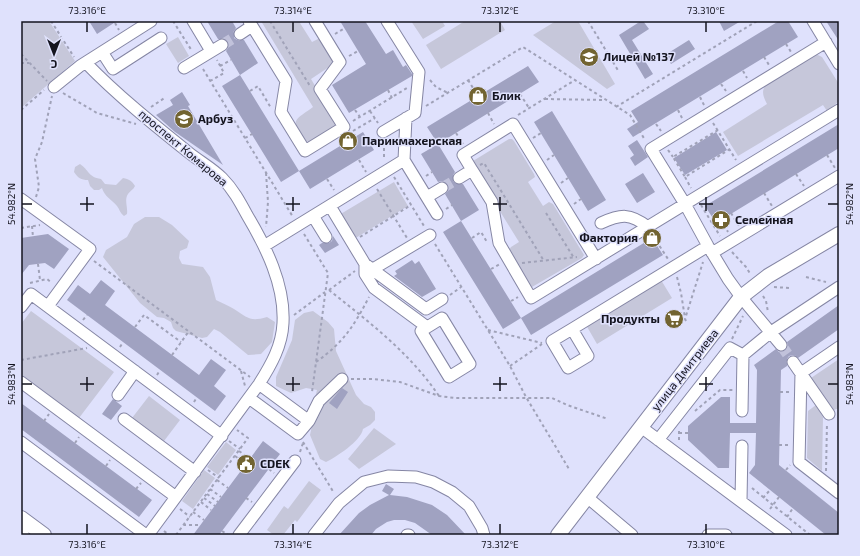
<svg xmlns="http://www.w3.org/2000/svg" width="860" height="556" font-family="'Exo 2',sans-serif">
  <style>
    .green { fill: #c6c7da }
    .building { fill: #a0a2c1 }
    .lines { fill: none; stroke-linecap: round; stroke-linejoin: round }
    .minor-tunnel { stroke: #c1c2db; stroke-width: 11; stroke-dasharray: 11 5.5; stroke-linecap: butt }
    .minor-casing { stroke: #8586a4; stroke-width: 13 }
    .major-casing { stroke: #8586a4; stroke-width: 16 }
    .path { stroke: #a0a2b8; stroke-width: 2; stroke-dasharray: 3 3; stroke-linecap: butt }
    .minor { stroke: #fff; stroke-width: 11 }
    .major { stroke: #fff; stroke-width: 14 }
    .ticks { fill: none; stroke: #14141f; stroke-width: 1.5 }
    .labels { text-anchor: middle; stroke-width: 3; stroke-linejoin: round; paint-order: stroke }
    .poi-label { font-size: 12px; font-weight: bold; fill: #14141f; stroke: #dfe1fc; text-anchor: start }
    .street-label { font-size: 12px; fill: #14141f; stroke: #dfe1fc }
    .neatline { fill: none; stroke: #14141f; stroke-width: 1.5 }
    .ticks-label { font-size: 10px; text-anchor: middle; fill: #14141f }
  </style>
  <rect width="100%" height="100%" fill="#dfe1fc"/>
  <path class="green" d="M21,21h28l26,40 -54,47z
    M261,21h41l-2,2 12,19 8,-4 12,17 1,6 -4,6 -18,12 25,42 1,3 -1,4 -27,14 -5,-1c-14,-22 -10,-20 9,-34z
    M411,21h31l3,5 -22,13z
    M465,21h35l5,9 -64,39 -15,-24z
    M556,21h22l37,63 -8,5 -74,-54z
    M178,37l11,19 -11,7 -12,-19z
    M816,54l6,3 17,27v16l-2,3 -10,8 -4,-6 -85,51 -15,-24 44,-28c-4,-8 -6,-12 -1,-20l43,-29z
    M509,139h3l2,2 20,33 1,3 -7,5 15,24 6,-4 4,2 31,51 -2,3 -50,29 -23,-37 2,-3 8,-5 -47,-76 1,-5z
    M80,164c9,6 8,13 21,15l4,5 11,1 7,-7c6,1 9,3 12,8 -2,4 -4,4 -7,8 -4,6 0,13 -1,20l-3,2c-4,-3 -4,-6 -7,-10 -5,-6 -13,-10 -15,-18l-3,2h-5l-4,-4 -2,-6c-7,0 -10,-2 -14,-8l1,-5z
    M394,182l14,24 -54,33 -15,-24z
    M145,217h14l13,8 17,16 -2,7 -7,3 -1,7 3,6 21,3 7,10 6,23c6,3 13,6 18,9 14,9 16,13 33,8l8,5 -3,20 -11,12 -13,1 -28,-23 -6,-3 -7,8 -5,1 -26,-7 -3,-3 -2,-6 -7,-4 -7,-1 -17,-14 -37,-46 3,-7 21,-13 7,-13z
    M661,280l11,18 -75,46 -11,-19z
    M31,311l83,61 -35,46 -58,-44v-50z
    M313,311l15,11 6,7 2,22 20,44 8,9 7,3 4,5v8l-5,5 -7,4c-2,12 -27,28 -37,33l-6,-3 -10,-24 4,-19 -1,-10 4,-16 -11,-2 -15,5 -15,-7v-9l16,-37 3,-20 9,-7z
    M839,359v49l-5,2 -23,-32z
    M149,396l31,24 -16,21 -32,-23z
    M816,405l7,12 -1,54 -15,-13 1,-47z
    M374,428l22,16 -37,25 -11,-10z
    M226,442l10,8 -18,25 -11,-8z
    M204,470l11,8 -22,31 -11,-8z
    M309,481l12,9 -24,32 -2,-2 -12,15h-9l-7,-5 17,-24 4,3z"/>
  <path class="building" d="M89,21h28l-20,13z
    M207,21h25l4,7 -2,3v7l3,2h7l14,23 -18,12 -14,-24 2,-3v-6l-3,-3h-7z
    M340,21h25l21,33 7,-4 10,17 3,-2 6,9v2l-63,37 -17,-28 34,-21z
    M641,21h2l6,8 -17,11 21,34 -8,5 -26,-44z
    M719,21h22l-17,10z
    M779,21h9l10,16 -165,100 -6,-8 11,-7 -7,-11z
    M826,21h13v20z
    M689,40l6,9 -24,15 -6,-9z
    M528,66l11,16 -101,62 -11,-17z
    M240,75l59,96 -18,11 -59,-96z
    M182,92l8,13 -2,1 35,59 -48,-33 -19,-17 17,-10 -3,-5z
    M552,111l54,89 -18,11 -54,-89z
    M839,124v24l-123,75 -11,-17z
    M363,132l11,18 -64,39 -11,-18z
    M716,132l11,18 -42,25 -11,-17z
    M637,140l11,17 -13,9 -5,-8 4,-3 -6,-9z
    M438,144l17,28 -2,3v6l3,3h7l16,26 -18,11 -16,-27 3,-3v-7l-6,-3 -4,1 -17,-28z
    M643,173l12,19 -18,11 -12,-19z
    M461,221l60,97 -18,11 -60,-97z
    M48,234l21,15 -15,20 -9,-6 -16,2 -8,10v-37z
    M333,236l6,9 -14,8 -6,-8 3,-2h7l3,-2z
    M652,238l11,17 -132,80 -10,-17z
    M412,260l3,4 4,-3 17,28 -14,8 -28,-21 3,-2 -2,-3z
    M101,280l14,11 -10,14 94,70 12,-16 15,11 -12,16 12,10 -11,15 -148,-111 11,-15 12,9z
    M839,305v24l-41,29 -5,-3 -4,1 -2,3v7l-6,4 -2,95 60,48v22h-13l-77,-62 6,-8 1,-32h-26l-1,35h-11l-30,-28v-14l33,-29h9v26h26l1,-53 -3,-5 22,-16 3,3 6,-1 3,-4 -1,-5z
    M342,388l6,4 -11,17 -8,-6z
    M113,399l9,7 -11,14 -9,-6z
    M21,403l131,97 -13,17 -118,-88z
    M263,441l17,13 -58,77 -3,4h-26z
    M386,484l8,5 -4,6 17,2 25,8 15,10 19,20h-34l-17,-12 -10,-3h-11l-7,2 -11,7 -5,6h-32l20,-22 11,-8 19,-10 -7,-4z"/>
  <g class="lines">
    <path class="minor-tunnel" d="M222,45l18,-11
      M442,188l17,-10
      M781,345l12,17"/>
    <defs>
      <path id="minor" d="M193,21l18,30
        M249,21l37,60 -5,31 24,39 39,-24 -24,-38 20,-27 -25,-41
        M813,21l26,43
        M240,34l12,-8
        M102,52l11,17 48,-31
        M86,63c31,32 67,61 102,89 11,9 24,16 34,26 11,11 18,24 25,37 19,32 38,70 36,108 -1,23 -12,42 -24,61l-111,151
        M184,68l38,-23
        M54,87l26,-21 71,-45
        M406,118l-2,42 33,54
        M383,132l32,-19 4,-41 -32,-51
        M472,170l-9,-15 50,-31 83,135
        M459,178l13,-8 20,32 7,41 32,55 308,-188
        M427,197l15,-9
        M21,199l69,50 -42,57
        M330,206l35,58 61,45 16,-10
        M313,216l13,21
        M601,223c20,-9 29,-10 47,4
        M264,246l140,-86
        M712,253l127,-77
        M365,264v10l9,14 53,39
        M373,269l57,-34
        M21,307l10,-13 191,142
        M442,318l28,46 -21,13 -28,-46z
        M572,329l16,27 -20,12 -16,-27 20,-12 136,-83
        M781,345l-40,-48 -13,-18 -20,-33 -23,-42 -34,-55 175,-107
        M839,347l-38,26 -2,89 40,31
        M793,362l36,52
        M21,382l155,115
        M118,395l17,-24
        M249,398l49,36 11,-13 -50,-37
        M742,411l1,-56
        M124,419l71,53
        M309,421l10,-20 23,-22
        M641,427l145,108
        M658,440l72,-92 13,7 28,-23 68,-45
        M21,442l125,93
        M587,497l45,38
        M741,501l1,-55
        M239,535l56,-74
        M314,535l25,-32 25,-21 24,-6 28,1 17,5 19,10 17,14 13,22 2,7
        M407,535h2
        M708,535h18"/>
      <path id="major" d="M21,518l23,17
        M21,534l1,1
        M558,535l183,-238 27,-21 71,-42"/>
    </defs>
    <use href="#minor" class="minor-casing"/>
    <use href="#major" class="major-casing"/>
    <path class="path" d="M51,21l23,36
      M173,21l19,30
      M270,21l40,65
      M588,21l31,51
      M115,23l4,7
      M335,34l10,-6
      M786,44l5,8
      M21,54l26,27
      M349,56l9,-5
      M764,57l5,8
      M21,63h8
      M220,66l11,-6
      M203,69l90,148
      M743,71l4,7
      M430,80l6,7 12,6
      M468,80l10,16
      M210,81l14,-8 -7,-13
      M721,84l5,7
      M388,90l4,8
      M250,91l8,-5 13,22
      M63,93l34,20 39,11
      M520,94l9,14
      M700,97l4,8
      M545,99l59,1
      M426,106l97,-59 107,68 15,25
      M151,107l15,-10
      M616,107l141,-86
      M21,110l23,-20
      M355,110l5,7
      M678,110l4,8
      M370,111l8,12
      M488,113l6,11
      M518,115l57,-35
      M353,121l54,-33
      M713,123l23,37
      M656,124l5,7
      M718,130l-45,27 12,20 45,-28
      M353,131l22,-13
      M456,133l7,11
      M245,138l7,-4
      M533,138l8,-5
      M384,142v17
      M668,150l5,7
      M827,155l8,13
      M359,160l7,12
      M547,160l7,-5
      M480,165l4,-2 60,98
      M266,173l2,29 -2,25
      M796,174l8,12
      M426,176l6,-4
      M394,177l30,49
      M685,177l6,11
      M327,179l7,11
      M561,183l7,-5
      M377,189l30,49
      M764,193l8,13
      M36,197l3,-10 -4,-28 7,-17 10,-46
      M574,204l7,-5
      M701,205l19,31
      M446,209l6,-4
      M546,213l28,45
      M731,213l8,13
      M721,220l7,12
      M32,226l1,11
      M21,228l19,-3
      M304,234l24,39 -16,119
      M653,236l15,23
      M360,237l51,-32
      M472,238l9,-6 6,10
      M435,244l75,122 16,31 43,72
      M732,252l14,15 5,8
      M94,261l156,116
      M522,263l55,-6
      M38,264l2,16
      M491,269l9,-5
      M677,277l4,16 4,25
      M806,277l20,5
      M30,283l17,-4 5,4
      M774,287l15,1
      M329,290c40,32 81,63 110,106
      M329,290l26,-19
      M450,295l11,-8
      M763,296l3,5 2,11
      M511,301l7,-4
      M294,315l31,-23
      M83,320l4,-5
      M686,321l-1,-2 18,-57
      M135,327l9,-12 37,27
      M488,330l54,13
      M732,339l11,-23
      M120,347l3,-5
      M172,355l17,-24
      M21,360l66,-12
      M316,362c27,-19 38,-36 53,-65
      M510,366l32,-22
      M241,371l4,15
      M157,375l3,-5
      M351,379h22l27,3 39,14 16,2h97l15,7 41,14
      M780,392h11
      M194,402l3,-5
      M695,411l25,-21h13
      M44,421l5,-7
      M679,431v11
      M679,433h9
      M229,441l11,8
      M303,442l31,51
      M75,443l4,-6
      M779,445h11
      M239,451l11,8
      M300,452l3,-9
      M235,456l11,8
      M106,466l4,-6
      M269,469l5,4
      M208,470l11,8
      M786,470l4,-5
      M826,471l1,-48
      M217,480l11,8
      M752,488l58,47
      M136,489l5,-6
      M210,489l11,8
      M207,494l11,8
      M204,498l11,8
      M246,498l6,4
      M763,498l7,-8
      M201,502l10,8
      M180,509l10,8
      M770,509l9,-12
      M193,512l11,8
      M787,517l6,-9
      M183,525h17
      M164,531l5,4
      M222,531l6,4
      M176,535l72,-97 -11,-8"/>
    <use href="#minor" class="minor"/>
    <use href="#major" class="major"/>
  </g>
  <path class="ticks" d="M87,22v10M293,22v10M500,22v10M706,22v10M87,197v14M293,197v14M500,197v14M706,197v14M22,204h10M80,204h14M286,204h14M493,204h14M699,204h14M828,204h10M87,377v14M293,377v14M500,377v14M706,377v14M22,384h10M80,384h14M286,384h14M493,384h14M699,384h14M828,384h10M87,524v10M293,524v10M500,524v10M706,524v10"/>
  <defs>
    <symbol id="school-disc" viewBox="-11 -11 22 22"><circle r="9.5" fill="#726431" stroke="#dfe1fc"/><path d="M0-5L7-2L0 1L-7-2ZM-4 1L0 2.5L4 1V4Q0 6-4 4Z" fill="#fff"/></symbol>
    <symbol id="shop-disc" viewBox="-11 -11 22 22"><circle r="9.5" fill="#726431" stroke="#dfe1fc"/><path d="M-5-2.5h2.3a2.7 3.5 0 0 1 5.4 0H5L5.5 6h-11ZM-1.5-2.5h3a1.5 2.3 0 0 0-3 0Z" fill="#fff"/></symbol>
    <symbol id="pharmacy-disc" viewBox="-11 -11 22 22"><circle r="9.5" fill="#726431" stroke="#dfe1fc"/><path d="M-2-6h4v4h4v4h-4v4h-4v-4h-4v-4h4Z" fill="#fff"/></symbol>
    <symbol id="supermarket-disc" viewBox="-11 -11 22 22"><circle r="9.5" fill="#726431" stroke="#dfe1fc"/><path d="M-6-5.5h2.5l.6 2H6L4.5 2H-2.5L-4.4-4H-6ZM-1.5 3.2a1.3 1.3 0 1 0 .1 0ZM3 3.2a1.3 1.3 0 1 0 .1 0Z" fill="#fff"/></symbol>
    <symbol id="civic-disc" viewBox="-11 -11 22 22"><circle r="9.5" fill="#726431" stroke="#dfe1fc"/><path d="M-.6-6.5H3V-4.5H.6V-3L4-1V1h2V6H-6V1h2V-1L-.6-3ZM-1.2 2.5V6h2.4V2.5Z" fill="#fff"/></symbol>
  </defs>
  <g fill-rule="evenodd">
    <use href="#school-disc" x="578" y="46" width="22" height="22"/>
    <use href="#shop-disc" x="467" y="85" width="22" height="22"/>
    <use href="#school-disc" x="173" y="108" width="22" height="22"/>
    <use href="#shop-disc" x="337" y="130" width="22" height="22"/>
    <use href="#pharmacy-disc" x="710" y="209" width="22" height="22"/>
    <use href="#shop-disc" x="641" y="227" width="22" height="22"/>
    <use href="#supermarket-disc" x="663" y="308" width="22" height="22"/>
    <use href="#civic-disc" x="235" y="453" width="22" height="22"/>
  </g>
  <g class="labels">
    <g class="poi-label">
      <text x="603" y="61">Лицей №137</text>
      <text x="492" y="100">Блик</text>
      <text x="198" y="123">Арбуз</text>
      <text x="362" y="145">Парикмахерская</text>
      <text x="735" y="224">Семейная</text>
      <text x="638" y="242" text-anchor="end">Фактория</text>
      <text x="660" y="323" text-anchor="end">Продукты</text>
      <text x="260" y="468">CDEK</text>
    </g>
    <g class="street-label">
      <text transform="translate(183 148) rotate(40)" y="4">проспект Комарова</text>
      <text transform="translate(685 370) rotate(-52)" y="4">улица Дмитриева</text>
    </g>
  </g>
  <rect width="860" height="556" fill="none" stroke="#dfe1fc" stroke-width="44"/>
  <g transform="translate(54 54) rotate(180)" stroke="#dfe1fc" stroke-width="3" paint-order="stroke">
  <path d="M0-3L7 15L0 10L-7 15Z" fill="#14141f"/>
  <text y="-6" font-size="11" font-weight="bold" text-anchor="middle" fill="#14141f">С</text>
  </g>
  <rect x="22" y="22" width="816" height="512" class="neatline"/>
  <g class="ticks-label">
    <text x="87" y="14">73.316°E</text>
    <text x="293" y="14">73.314°E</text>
    <text x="500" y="14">73.312°E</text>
    <text x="706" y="14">73.310°E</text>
    <text transform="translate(849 204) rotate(-90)" y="4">54.982°N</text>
    <text transform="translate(11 204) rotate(-90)" y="4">54.982°N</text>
    <text transform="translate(849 384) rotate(-90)" y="4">54.983°N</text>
    <text transform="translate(11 384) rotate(-90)" y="4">54.983°N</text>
    <text x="87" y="548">73.316°E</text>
    <text x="293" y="548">73.314°E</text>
    <text x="500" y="548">73.312°E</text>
    <text x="706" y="548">73.310°E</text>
  </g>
</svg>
